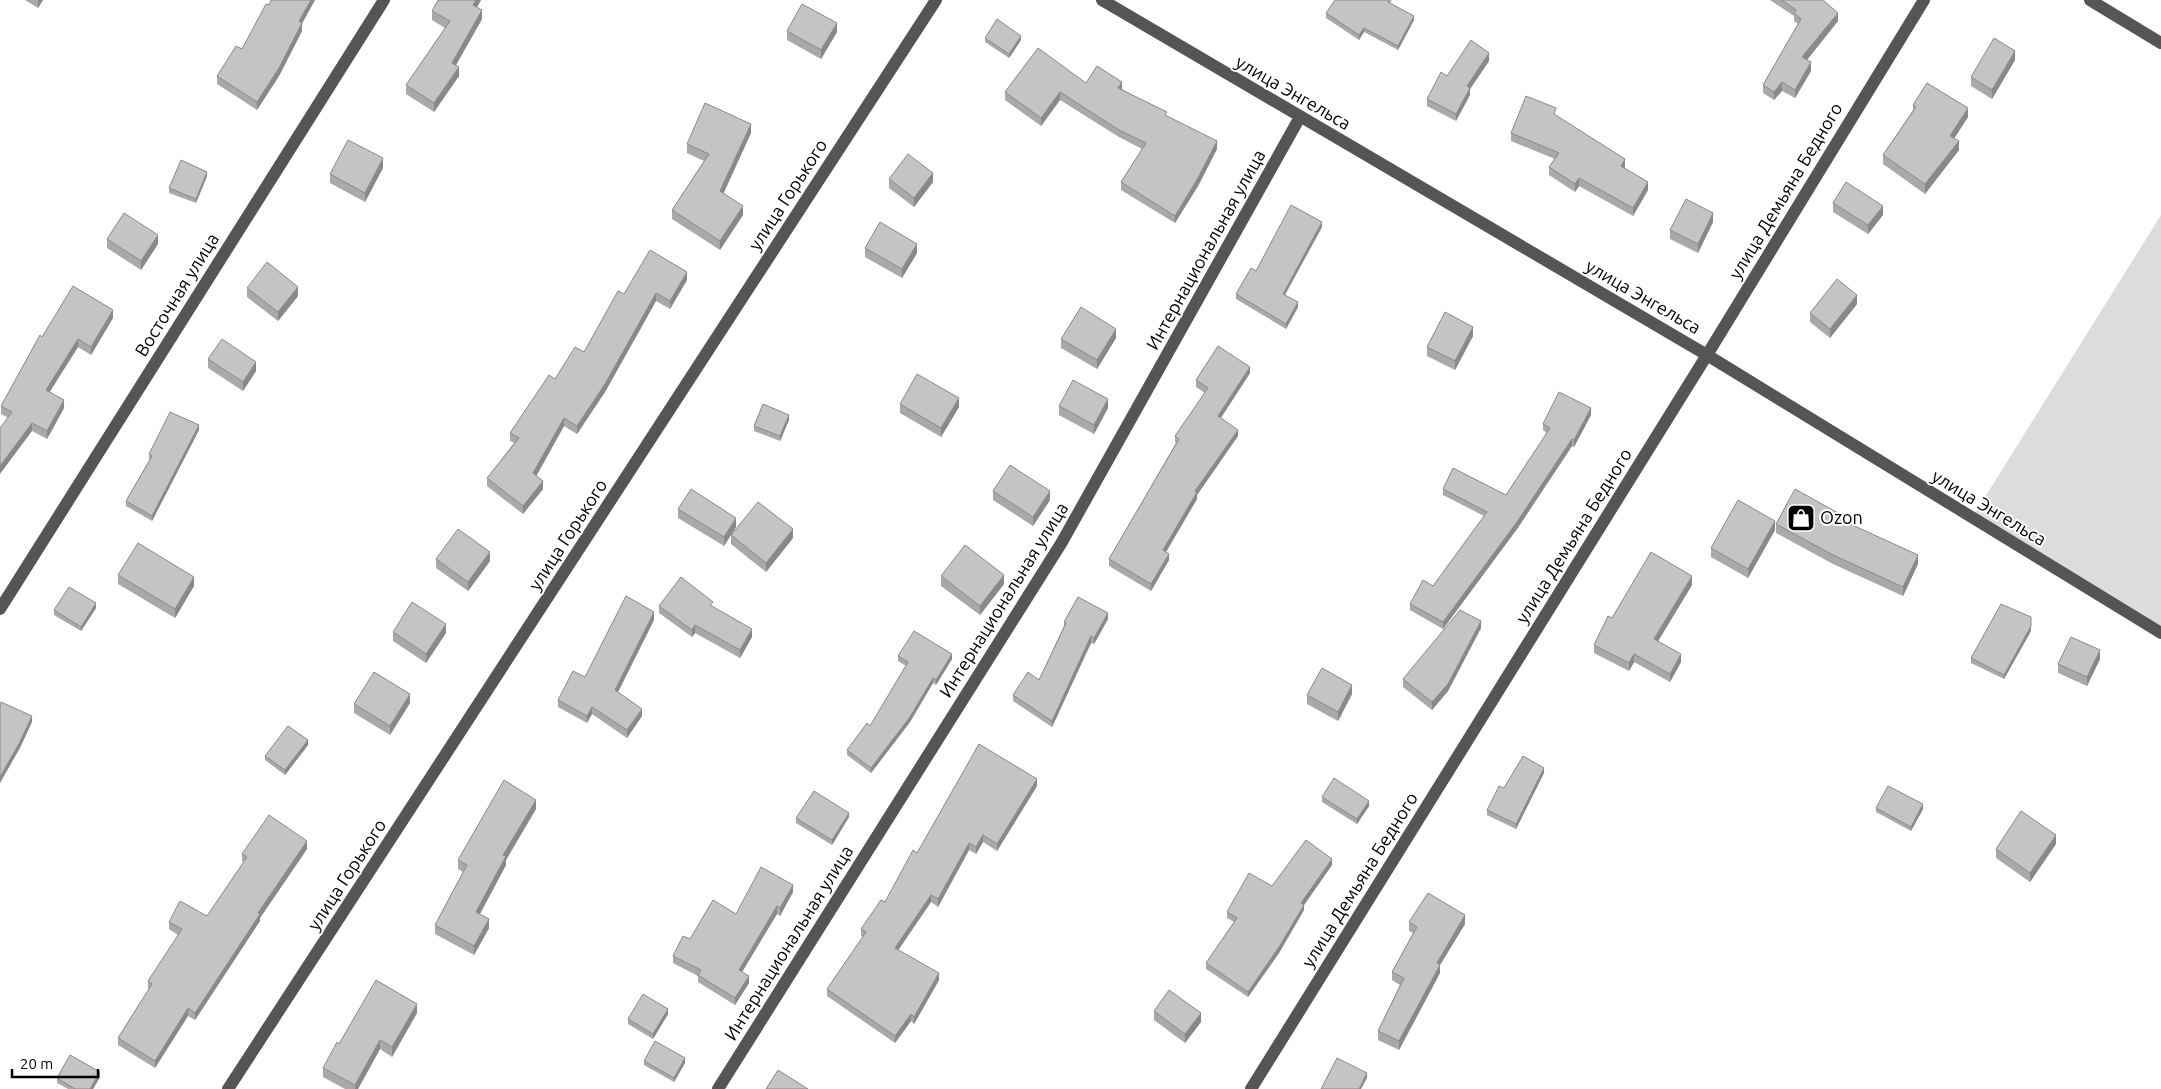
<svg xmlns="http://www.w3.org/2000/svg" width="2161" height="1089" font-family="Ubuntu,sans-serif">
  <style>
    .green { fill: #dcdcdc }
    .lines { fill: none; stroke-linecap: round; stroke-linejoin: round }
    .minor { stroke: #555; stroke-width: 12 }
    .wall { fill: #a9a9a9 }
    .shaded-wall { fill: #898989 }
    .building { fill: #c4c4c4; stroke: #898989 }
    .labels { text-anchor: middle; stroke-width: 4; stroke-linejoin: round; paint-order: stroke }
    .street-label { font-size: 18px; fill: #000; stroke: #fff }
    .poi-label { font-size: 18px; fill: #000; stroke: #fff; text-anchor: start }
  </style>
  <rect width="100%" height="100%" fill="#fff"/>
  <path class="green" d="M2161,215v418l-189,-115z"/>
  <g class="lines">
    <path class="minor" d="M1102,0l605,355 454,278
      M2090,0l71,43
      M0,609l384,-609
      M228,1089l708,-1089
      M718,1089l344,-547 238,-425
      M1251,1089l456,-734 217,-355"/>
  </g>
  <path class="wall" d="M25,0h18l-5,8z
    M315,0l-13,23v8l-23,45 -22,34 -40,-26v-8l25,-27 27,-44z
    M481,0l-4,7 5,12 -26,46 3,11 -25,36 -28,-18v-9l39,-57 -13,-8v-9z
    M1392,0l-2,3 24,17 -16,30 -34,-18 -5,8 -33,-22v-5z
    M1770,0h53l15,21 -31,39 4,11 -16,27 -13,-7 -8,9 -11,-7v-8l35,-61 -4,-3v-5z
    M787,31l50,1 -16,27 -34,-19z
    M985,38l36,2 -12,18 -24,-16z
    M2015,60l-23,39 -21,-13v-9z
    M1489,61l-19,28v6l-14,26 -29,-15v-7l20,-23z
    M1086,83l36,6 45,27 50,33 -19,37 -23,37 -54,-33v-8l21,-33 -23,-12 -59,-37 -19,26 -36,-26v-8z
    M1913,105l55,12 -14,21 5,12 -34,44 -42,-30v-9l30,-45z
    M1556,115l69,52 -1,1 24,22 -15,26 -54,-30 -4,6 -26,-17v-8l6,-8 -44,-18v-8z
    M751,133l-28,61 20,21 -23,35 -48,-31v-9l32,-49 -17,-8v-9z
    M383,168l-18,34 -35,-19v-9z
    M207,176l-11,27 -27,-10v-5z
    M889,179l44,3 -19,25 -25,-19z
    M1833,203l50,12 -15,19 -35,-22z
    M1713,222l-15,31 -28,-14v-9z
    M1322,227l-37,68 13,12 -12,22 -50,-30v-5l20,-23z
    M107,239l51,5 -17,26 -34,-22z
    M865,248l52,5 -15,25 -37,-21z
    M687,280l-17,29 -14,-8 -51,91 -28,42 -13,-8 -28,50 7,13 -20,25 -36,-28v-8l27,-35 -4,-2v-8l74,-81 40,-58z
    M247,288l51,8 -20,25 -31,-24z
    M1857,304l-27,34 -20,-16v-9z
    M113,318l-22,37 -13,-8 -29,45 15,16 -17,31 -46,-25v-8l41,-69z
    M1473,336l-18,34 -28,-14v-9z
    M1116,338l-19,31 -36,-21v-9z
    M208,359l48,12 -13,20 -35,-23z
    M1250,373l-29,45 17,18 -41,59v4l-31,53 3,8 -18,31 -42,-25v-7l67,-116 -1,-1v-6l30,-43 -9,-6v-7z
    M900,404l59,3 -18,30 -41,-24z
    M1059,406l49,2 -14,26 -35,-19z
    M1591,415l-17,32 -2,-1 -55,83 -74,100 -33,-19v-6l23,-18 51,-70 -41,-21v-6l63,6 41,-62 -4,-3v-6z
    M789,420l-9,21 -26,-10v-5z
    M199,430l-47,91 -26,-15v-5l24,-42h-1v-5z
    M993,491l57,9 -17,26 -40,-26z
    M678,509l58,18 -12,19 -46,-28z
    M1838,518l80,46 -15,32 -70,-32 -57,-31v-9z
    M1775,530l-27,48 -37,-21v-9z
    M731,535l62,3 -27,34 -35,-28z
    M436,559l54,2 -22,30 -32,-23z
    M118,575l76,11 -19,32 -57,-34z
    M941,576l63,8 -24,31 -39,-29z
    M1692,585l-34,56 23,21 -11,20 -36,-20 -5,9 -35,-18v-8l18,-27z
    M659,606l54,1 39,30 -12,21 -45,-25 -3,4 -33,-24z
    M96,608l-15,23 -27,-16v-5z
    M1108,619l-14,25 -3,-1 -39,84 -39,-26v-6l26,-15 25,-54v-4z
    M654,620l-36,72 24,24 -15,22 -35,-24 -5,9 -29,-16v-7l27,-23z
    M1481,628l-33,63 -16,19 -29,-23v-8z
    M2031,631l-27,48 -33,-16v-5z
    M393,632l53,1 -20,30 -33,-22z
    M898,656l54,3 -16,26 -3,-2 -23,39 -39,51 -24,-18v-5l23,-24 36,-60 -8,-5z
    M2100,659l-13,27 -29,-13v-9z
    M1352,694l-14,27 -31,-17v-9z
    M410,703l-20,32 -36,-22v-9z
    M308,745l-23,30 -20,-15v-4z
    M1544,773l-28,56 -29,-14v-5l17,-22z
    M1037,786l-40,65 -14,-9 -7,12 -7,-4 -31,57 -7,-5 -33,48 41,30 -25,44 -3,-3 -16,22 -68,-47v-7l36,-52 -2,-1v-7l24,-27 32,-49z
    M1322,797l47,9 -12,18 -35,-22z
    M1876,808l47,1 -12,22 -35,-19z
    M536,809l-30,51v5l-26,49 9,14 -15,27 -39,-21v-9l28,-53 -5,-3v-9z
    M849,817l-17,28 -36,-22v-5z
    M2056,844l-26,38 -34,-24v-9z
    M307,849l-47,69v3l-65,99 -7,-4 -33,52 -37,-23v-7l31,-48 -1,-1v-8l30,-46 -9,-6v-7l38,-6 37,-54 -2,-1v-7z
    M1332,865l-28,40v5l-25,43 -31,44 -42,-28v-6l28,-41 -7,-4v-6l45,-26z
    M793,892l-13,24 -3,-2 -35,58 7,11 -14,22 -37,-23v-6l-25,-13v-7l17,-17 46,-25z
    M1409,922l56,2 -25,41v8l-41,77 -21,-10v-9l22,-46 -8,-5v-8l21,-39 -4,-2z
    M1154,1011l47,11 -16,21 -31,-23z
    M417,1013l-25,44 -12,-8 -22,40h-13l-22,-12v-9l16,-24z
    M668,1014l-15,25 -25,-15v-5z
    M644,1061l41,2 -11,19 -30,-17z
    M100,1077l-7,12h-25l-11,-6v-5z"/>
  <path class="shaded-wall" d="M38,0h5l-5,8z
    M311,0h4l-16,29v-8z
    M476,0h5l-8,14v-9z
    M482,10v9l-30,53v-9z
    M1838,13v8l-36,45v-9z
    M1414,16v4l-16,30v-4z
    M302,23v8l-23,45 -22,34v-8z
    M837,23v9l-16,27v-9z
    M1364,28v4l-5,8v-5z
    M1021,36v4l-12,18v-4z
    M2015,51v9l-23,39v-9z
    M1489,53v8l-19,28v6l-14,26v-7l11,-28z
    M1811,62v9l-16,27v-8z
    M459,67v9l-25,36v-9z
    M1122,82v7l-4,7v-8z
    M1782,82v9l-8,9v-8z
    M1060,92v8l-19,26v-8z
    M1968,108v9l-18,28v-9z
    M751,124v9l-31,68v-10z
    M1217,141v8l-19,37 -23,37v-7z
    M1959,141v9l-34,44v-10z
    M383,158v10l-18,34v-9z
    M1625,159v8l-4,7v-8z
    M207,172v4l-11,27v-4z
    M933,173v9l-19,25v-9z
    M1579,178v8l-4,6v-8z
    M1648,182v8l-15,26v-8z
    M743,206v9l-23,35v-9z
    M1883,206v9l-15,19v-9z
    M1713,213v9l-15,31v-9z
    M1322,222v5l-39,71v-4z
    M158,235v9l-17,26v-9z
    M917,244v9l-15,25v-9z
    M687,272v8l-17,29v-8z
    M298,287v9l-20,25v-9z
    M656,293v8l-51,91 -28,42v-8z
    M1857,295v9l-27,34v-9z
    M1298,302v5l-12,22v-5z
    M113,310v8l-22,37v-8z
    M1473,327v9l-18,34v-9z
    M1116,329v9l-19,31v-9z
    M78,339v8l-32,51v-8z
    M256,362v9l-13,20v-9z
    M1250,367v6l-32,49v-6z
    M959,398v9l-18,30v-9z
    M1108,399v9l-14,26v-9z
    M64,400v8l-17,31v-8z
    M1591,408v7l-17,32v-7z
    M789,415v5l-9,21v-5z
    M564,418v8l-31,56v-9z
    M32,423v8l-32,43v-8z
    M199,425v5l-47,91v-5z
    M1238,430v6l-41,59v4l-34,58v-7l32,-59z
    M1572,439v7l-55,83 -74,100v-7z
    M543,481v8l-20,25v-8z
    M1050,491v9l-17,26v-9z
    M736,518v9l-12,19v-9z
    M1775,521v9l-27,48v-9z
    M793,529v9l-27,34v-9z
    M490,552v9l-22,30v-9z
    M1169,554v6l-18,31v-7z
    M1918,555v9l-15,32v-9z
    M1004,575v9l-24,31v-9z
    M1692,576v9l-38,63v-9z
    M194,577v9l-19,32v-9z
    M96,603v5l-15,23v-4z
    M654,612v8l-39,78v-8z
    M1108,613v6l-14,25v-6z
    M1481,621v7l-33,63 -16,19v-8z
    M446,624v9l-20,30v-9z
    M695,625v8l-3,4v-7z
    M2031,626v5l-27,48v-4z
    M752,629v8l-12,21v-8z
    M1091,636v7l-39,84v-6z
    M2100,650v9l-13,27v-9z
    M952,654v5l-16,26v-5z
    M1634,654v8l-5,9v-8z
    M1681,654v8l-11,20v-8z
    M933,678v5l-23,39 -39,51v-5z
    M1352,685v9l-14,27v-9z
    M410,694v9l-20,32v-9z
    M592,707v7l-5,9v-7z
    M642,709v7l-15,22v-8z
    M32,716v6l-12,26 -20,35v-6z
    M308,740v5l-23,30v-5z
    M1544,768v5l-28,56v-5z
    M1037,779v7l-40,65v-7z
    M536,800v9l-30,51v5l-30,56v-9l27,-57z
    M1369,801v5l-12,18v-5z
    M1923,804v5l-12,22v-4z
    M849,813v4l-17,28v-5z
    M983,835v7l-7,12v-7z
    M2056,835v9l-26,38v-9z
    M307,841v8l-47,69v3l-65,99v-7l63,-100z
    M969,843v7l-31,57v-8z
    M1332,859v6l-28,40v5l-25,43 -31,44v-5l53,-89z
    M793,885v7l-13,24v-8z
    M931,895v7l-36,53v-7z
    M777,906v8l-38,63v-7z
    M1465,915v9l-25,41v8l-41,77v-9l38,-78z
    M489,919v9l-15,27v-9z
    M939,973v7l-25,44v-7z
    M749,976v7l-14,22v-7z
    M417,1004v9l-25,44v-10z
    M188,1008v8l-33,52v-7z
    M668,1009v5l-15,25v-5z
    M1201,1013v9l-16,21v-9z
    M911,1014v7l-16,22v-7z
    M380,1040v9l-22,40h-3v-4z
    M685,1058v5l-11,19v-4z
    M100,1072v5l-7,12h-3z
    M1367,1073v5l-6,11h-2z"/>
  <path class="building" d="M271,0h40l-12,21 3,2 -23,45 -22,34 -40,-26 19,-30 6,3 24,-45 3,1z
    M438,0h38l-3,5 9,5 -30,53 7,4 -25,36 -28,-18 44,-64 -18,-10z
    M1335,0h54l-1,2 26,14 -16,30 -34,-18 -5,7 -33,-22z
    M1782,0h41l15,13 -36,44 9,5 -16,28 -13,-8 -8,10 -11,-7 38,-66 -7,-6 2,-3z
    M802,4l35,19 -16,27 -34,-19z
    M997,19l24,17 -12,18 -24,-16z
    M1994,38l21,13 -23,39 -21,-13z
    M1471,40l18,13 -22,33 3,2 -14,26 -29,-15 14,-27 6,4z
    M1038,48l48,35 11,-17 25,16 -4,6 49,24 -2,3 52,26 -19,37 -23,38 -54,-34 25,-39 -27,-13 -59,-38 -19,26 -36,-26z
    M1927,83l41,25 -18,28 9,5 -34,43 -42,-29 33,-48 -3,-2z
    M1526,96l30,12 -2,6 71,45 -4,7 27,16 -15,26 -54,-30 -4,6 -26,-17 10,-14 -48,-20z
    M705,103l46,21 -31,67 23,15 -23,35 -48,-31 37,-56 -22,-10z
    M348,140l35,18 -18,35 -35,-19z
    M908,154l25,19 -19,25 -25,-19z
    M181,160l26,12 -11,27 -27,-11z
    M1846,182l37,24 -15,19 -35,-22z
    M1686,199l27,14 -15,31 -28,-14z
    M1291,205l31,17 -39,72 15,8 -12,22 -50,-30 15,-26 5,3z
    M124,213l34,22 -17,26 -34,-22z
    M880,222l37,22 -15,25 -37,-21z
    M650,250l37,22 -17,29 -14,-8 -51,91 -28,42 -13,-8 -31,55 10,8 -20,25 -36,-28 32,-40 -9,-5 39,-58 6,4 20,-32 9,5 34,-61 6,3z
    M267,262l31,25 -20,25 -31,-24z
    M1837,279l20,16 -27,34 -20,-16z
    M73,286l40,24 -22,37 -13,-8 -32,51 18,10 -17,31 -15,-8 -32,43v-38l12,-16 -11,-6 39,-71 2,2z
    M1081,307l35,22 -19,31 -36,-21z
    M1445,312l28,15 -18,34 -28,-14z
    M222,339l34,23 -13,20 -35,-23z
    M1218,346l32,21 -32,49 20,14 -43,61 2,1 -34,58 6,4 -18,30 -42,-25 70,-120 -4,-3 33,-48 -12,-8z
    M917,374l42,24 -18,30 -41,-24z
    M1073,380l35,19 -14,26 -35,-19z
    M1559,392l32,16 -17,32 -2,-1 -55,83 -74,100 -33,-18 13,-24 10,6 54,-74 -44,-23 10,-21 53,27 44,-67 -7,-4z
    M763,404l26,11 -9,21 -26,-10z
    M170,412l29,13 -47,91 -26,-15 26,-45 -3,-2z
    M1010,465l40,26 -17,26 -40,-26z
    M691,489l45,29 -12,19 -46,-28z
    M1795,489l43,24 -3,4 83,38 -15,32 -70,-32 -57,-31z
    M1738,500l37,21 -27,48 -37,-21z
    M758,502l35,27 -27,34 -35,-28z
    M458,529l32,23 -22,30 -32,-23z
    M138,543l56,34 -19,32 -57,-34z
    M965,545l39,30 -24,31 -39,-30z
    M1651,552l41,24 -38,63 27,15 -11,20 -36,-20 -5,9 -35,-18 14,-29 4,2z
    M681,577l32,25 -3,3 42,24 -12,21 -45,-25 -3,5 -33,-24z
    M69,587l27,16 -15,24 -27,-17z
    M626,596l28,16 -39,78 27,19 -15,21 -35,-23 -5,9 -29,-16 15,-29 12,6z
    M1078,597l30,16 -14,25 -3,-2 -39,85 -39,-26 15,-23 11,8 27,-57 -2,-1z
    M412,602l34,22 -20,30 -33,-22z
    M2001,604l30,13v9l-27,49 -33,-17z
    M1460,610l21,11 -33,63 -16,18 -29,-23z
    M914,631l38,23 -16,26 -3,-2 -23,39 -39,51 -24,-18 20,-27 3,3 38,-64 -10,-6z
    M2071,637l29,13 -13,27 -29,-13z
    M1322,668l30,17 -14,27 -31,-17z
    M374,672l36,22 -20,32 -36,-22z
    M1,702l31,14 -12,26 -20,35v-72z
    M288,726l20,14 -23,30 -20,-14z
    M979,744l58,35 -40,65 -14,-9 -7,12 -7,-4 -31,56 -7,-4 -36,53 44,25 -25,44 -3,-3 -16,22 -68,-47 39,-57 -5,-3 20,-29 4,2 28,-52 4,3z
    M1523,756l21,12 -28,56 -29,-14 12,-24 5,2z
    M1334,778l35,23 -12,18 -35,-22z
    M504,780l32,20 -33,55 3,1 -30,56 13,7 -15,27 -39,-21 32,-60 -9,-5z
    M1888,786l35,18 -12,23 -35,-19z
    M814,791l35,22 -17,27 -36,-22z
    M2021,811l35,24 -26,38 -34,-24z
    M269,815l38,26 -49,72 2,1 -65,99 -7,-5 -33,53 -37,-23 34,-54 -4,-3 34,-52 -13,-7 11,-21 27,15 40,-59 -5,-3z
    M1306,840l26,19 -31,44 3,2 -25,42 -31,45 -42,-29 31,-45 -10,-6 22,-39 23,13z
    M761,867l32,18 -13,23 -3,-2 -38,64 10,6 -14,22 -37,-23 3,-5 -28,-14 10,-20 7,3 23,-39 23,14z
    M1428,893l37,22 -28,48 3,2 -41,76 -21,-10 26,-53 -12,-6 25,-45 -8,-5z
    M376,980l41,24 -25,43 -12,-7 -25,45 -32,-17 14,-26 2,2z
    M1169,990l32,23 -16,21 -31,-23z
    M643,994l25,15 -15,25 -25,-15z
    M655,1041l30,17 -11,20 -30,-17z
    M70,1055l30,17 -10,17h-15l-18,-11z
    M1337,1058l30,15 -8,16h-38z
    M778,1070l30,19h-42z"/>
  <defs>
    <symbol id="shop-square" viewBox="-11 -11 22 22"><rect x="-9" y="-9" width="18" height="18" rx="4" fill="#000" stroke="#fff"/><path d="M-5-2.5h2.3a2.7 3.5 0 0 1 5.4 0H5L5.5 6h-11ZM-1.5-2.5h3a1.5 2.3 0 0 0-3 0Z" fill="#fff"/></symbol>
  </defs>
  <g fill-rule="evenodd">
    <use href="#shop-square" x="1785" y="502" width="32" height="32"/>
  </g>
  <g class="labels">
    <g class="street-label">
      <text transform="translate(1293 93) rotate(30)" y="6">улица Энгельса</text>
      <text transform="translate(1786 191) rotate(-59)" y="6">улица Демьяна Бедного</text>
      <text transform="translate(788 195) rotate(-57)" y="6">улица Горького</text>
      <text transform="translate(1206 250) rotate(-61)" y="6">Интернациональная улица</text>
      <text transform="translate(177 295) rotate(-58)" y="6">Восточная улица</text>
      <text transform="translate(1643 297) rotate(30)" y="6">улица Энгельса</text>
      <text transform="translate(1989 508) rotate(31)" y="6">улица Энгельса</text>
      <text transform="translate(568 535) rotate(-57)" y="6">улица Горького</text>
      <text transform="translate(1574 536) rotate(-58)" y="6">улица Демьяна Бедного</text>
      <text transform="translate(1004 600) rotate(-58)" y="6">Интернациональная улица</text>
      <text transform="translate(347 875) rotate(-57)" y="6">улица Горького</text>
      <text transform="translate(1360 880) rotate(-58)" y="6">улица Демьяна Бедного</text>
      <text transform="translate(789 943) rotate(-58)" y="6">Интернациональная улица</text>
    </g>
    <g class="poi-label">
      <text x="1820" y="524">Ozon</text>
    </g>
  </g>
  <path d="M12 1069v8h86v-8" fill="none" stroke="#000000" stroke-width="2.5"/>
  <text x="20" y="1069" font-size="15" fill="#000000" stroke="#ffffff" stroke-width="4" paint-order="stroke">20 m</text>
</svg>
